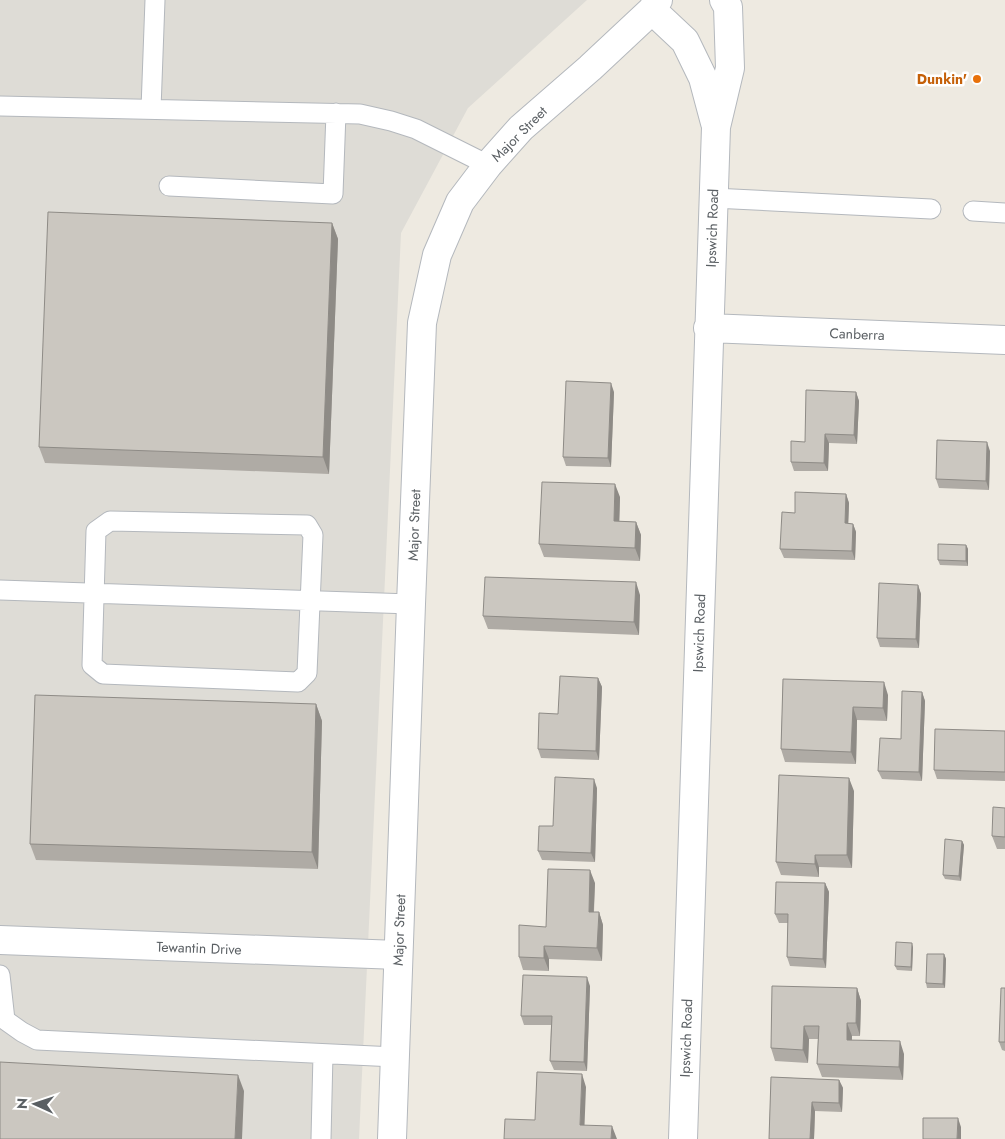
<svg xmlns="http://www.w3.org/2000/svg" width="1005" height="1139" font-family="Jost,sans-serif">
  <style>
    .industrial { fill: #dedcd6 }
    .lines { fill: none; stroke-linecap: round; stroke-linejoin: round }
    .service-casing { stroke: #b4b8bd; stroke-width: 21 }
    .minor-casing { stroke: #b4b8bd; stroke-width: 30 }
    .service { stroke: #fff; stroke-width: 19 }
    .minor { stroke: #fff; stroke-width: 28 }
    .wall { fill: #afaba5 }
    .shaded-wall { fill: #8e8b86 }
    .building { fill: #cbc7c0; stroke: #8e8b86 }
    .food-dot { fill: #e8710a; stroke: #fff; stroke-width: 2 }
    .labels { text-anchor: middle; stroke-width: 5; stroke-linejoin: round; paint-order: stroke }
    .food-label { font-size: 14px; font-weight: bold; fill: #c56008; stroke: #fff; text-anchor: end }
    .street-label { font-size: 14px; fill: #5a5f63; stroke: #fff }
  </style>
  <rect width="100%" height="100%" fill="#eeeae1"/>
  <path class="industrial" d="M0,0h587l-119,108 -67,125 -42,906h-359z"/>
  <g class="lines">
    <defs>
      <path id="service" d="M0,106l360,8 31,7 25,8 72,36
        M151,109l4,-109
        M169,186l164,8 3,-81
        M713,198l218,11
        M973,211l32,2
        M110,521l197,4 6,10 -6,138 -9,9 -195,-8 -11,-9 4,-134z
        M0,590l411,14
        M0,975l5,45 17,12 15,8 358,17
        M321,1139l2,-85"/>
      <path id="minor" d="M652,10l33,31 18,37 12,45
        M708,328l297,12
        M0,940l398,15
        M392,1139l19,-535 11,-281 15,-68 23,-53 28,-37 33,-37 69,-60 62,-58 6,-10
        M683,1139l33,-1012 14,-59 -2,-61 -4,-7"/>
    </defs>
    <use href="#service" class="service-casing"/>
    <use href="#minor" class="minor-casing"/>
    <use href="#service" class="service"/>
    <use href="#minor" class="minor"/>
  </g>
  <path class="wall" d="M332,223l6,16 -9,235 -284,-11 -6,-16z
    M614,392l-3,75 -45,-1 -3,-9z
    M856,392l3,9 -2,43 -28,-1 -1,28h-34l-3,-9 14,-20z
    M990,451l-1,39 -50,-2 -3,-9z
    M846,494l3,9 -1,20 5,1 3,8 -1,28 -71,-2 -4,-9z
    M620,497l-1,24 17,1 5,13 -1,26 -96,-4 -5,-13z
    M966,545l2,4v17l-28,-1 -2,-5z
    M918,585l3,9 -2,54 -39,-1 -3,-9z
    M640,595l-1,40 -151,-6 -5,-13z
    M598,678l4,9 -3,73 -58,-2 -3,-9 20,-35z
    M783,679l105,16 -1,26 -30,-1 -1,44 -71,-2 -4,-13z
    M922,692l3,9 -3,80 -40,-2 -4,-8 23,-32z
    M316,704l6,17 -4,148 -282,-9 -6,-16z
    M1005,731v50l-68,-2 -3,-9z
    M597,788l-2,74 -53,-2 -4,-9 15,-25z
    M854,791l-2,77 -33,-1v10l-38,-2 -5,-13z
    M1005,808v41h-8l-5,-13z
    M962,841l2,4 -3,36 -16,-2 -2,-4z
    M595,883l-1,29h5l4,13 -1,36 -53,-2v12l-26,-1 -4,-13 27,-30z
    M825,883l4,9 -3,76 -36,-2 -3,-9 1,-34h-9l-4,-9z
    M913,947l-1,24 -15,-1 -2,-4z
    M944,954l2,5 -1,29h-18l-1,-5z
    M590,986l-3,85 -33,-1 -4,-9 1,-36h-27l-3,-9z
    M857,988l4,13 -1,35h-8v4l52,14 -1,26 -81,-3 -5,-13 1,-25h-9l-1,24 -33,-2 -4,-13z
    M1005,988v63l-3,-1 -3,-8z
    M771,1077l68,3 4,8 -1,24 -27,-1 -1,28h-45z"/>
  <path class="shaded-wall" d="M332,223l6,16 -9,235 -6,-17z
    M611,383l3,9 -3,75 -3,-9z
    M856,392l3,9 -2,43 -3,-9z
    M825,434l4,9 -1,28 -4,-8z
    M987,442l3,9 -1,39 -3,-9z
    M615,484l5,13 -1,37 -5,-13z
    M846,494l3,9 -1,29 -3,-9z
    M636,522l5,13 -1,26 -5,-13z
    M853,524l3,8 -1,28 -3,-9z
    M966,545l2,4v17l-2,-5z
    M636,582l4,13 -1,40 -5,-13z
    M918,585l3,9 -2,54 -3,-9z
    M598,678l4,9 -3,73 -3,-9z
    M884,682l4,13 -1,26 -4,-13z
    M922,692l3,9 -3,80 -3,-9z
    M316,704l6,17 -4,148 -6,-17z
    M853,707l4,13 -1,44 -5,-12z
    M849,778l5,13 -2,77 -5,-13z
    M594,779l3,9 -2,74 -4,-9z
    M962,841l2,4 -3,36 -2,-5z
    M815,855l4,12v10l-4,-13z
    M590,870l5,13 -2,42 -4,-13z
    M825,883l4,9 -3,76 -3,-9z
    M599,912l4,13 -1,36 -5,-13z
    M912,943l1,4 -1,24 -1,-4z
    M544,946l5,13v12l-5,-13z
    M944,954l2,5 -1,29 -2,-4z
    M587,977l3,9 -3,85 -3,-9z
    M857,988l4,13 -1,35 -4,-13z
    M847,1023l5,13 -1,17 -4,-13z
    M804,1026l5,13 -1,24 -5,-13z
    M900,1041l4,13 -1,26 -4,-13z
    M582,1074l4,13 -2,51 -4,-13z
    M238,1075l6,16 -2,48h-7z
    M839,1080l4,8 -1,24 -3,-9z
    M812,1102l3,9 -1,28h-4z
    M958,1118l3,9v12h-4z
    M612,1126l5,13h-6z"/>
  <path class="building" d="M48,212l284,11 -9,234 -284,-10z
    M566,381l45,2 -3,75 -45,-1z
    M806,390l50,2 -2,43 -29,-1 -1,29 -33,-1v-21l14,1z
    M937,440l50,2 -1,39 -50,-2z
    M542,482l73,2 -1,37 22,1 -1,26 -96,-4z
    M795,492l51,2 -1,29 8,1 -1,27 -72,-2 2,-37 13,1z
    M938,544l28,1v16l-28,-1z
    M485,577l151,5 -2,40 -151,-6z
    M879,583l39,2 -2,54 -39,-1z
    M560,676l38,2 -2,73 -58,-2 1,-36 19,1z
    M783,679l101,3 -1,26 -30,-1 -2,45 -70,-3z
    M902,691l20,1 -3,80 -41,-1 2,-33 21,1z
    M35,695l281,9 -4,148 -282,-8z
    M935,729l70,2v41l-71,-2z
    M779,775l70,3 -2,77h-32v9l-39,-2z
    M555,777l39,2 -3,74 -53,-2 1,-25h14z
    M993,807l12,1v29l-13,-1z
    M945,839l17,2 -3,35 -16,-1z
    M548,869l42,1 -1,42h10l-2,36 -53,-2v12l-25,-1v-32l27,2z
    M776,882l49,1 -2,76 -36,-2 1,-43h-13z
    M896,942l16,1 -1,24 -16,-1z
    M927,954h17l-1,30 -17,-1z
    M523,975l64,2 -3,85 -34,-1 2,-45h-31z
    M772,986l85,2 -1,35h-9v17l53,1 -1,26 -82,-3 2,-38h-15l-1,24 -32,-2z
    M1001,988h4v54h-6z
    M0,1062l238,13 -3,64h-235z
    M537,1072l45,2 -2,51 32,1 -1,13h-107l1,-20 30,1z
    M771,1077l68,3v23l-27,-1 -2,37h-41z
    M923,1118h35l-1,21h-34z"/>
  <circle class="food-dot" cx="977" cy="79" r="5"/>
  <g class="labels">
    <g class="food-label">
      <text x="967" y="84">Dunkin'</text>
    </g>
    <g class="street-label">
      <text transform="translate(519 134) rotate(-45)" y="5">Major Street</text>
      <text transform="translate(712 228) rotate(-88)" y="5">Ipswich Road</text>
      <text transform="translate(857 334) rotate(2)" y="5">Canberra</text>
      <text transform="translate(414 525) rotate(-88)" y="5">Major Street</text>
      <text transform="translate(699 633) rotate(-88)" y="5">Ipswich Road</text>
      <text transform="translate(399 930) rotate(-88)" y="5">Major Street</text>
      <text transform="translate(199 948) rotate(2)" y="5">Tewantin Drive</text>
      <text transform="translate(686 1038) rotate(-88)" y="5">Ipswich Road</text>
    </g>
  </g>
  <g transform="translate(35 1104) rotate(273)" stroke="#ffffff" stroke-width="4" paint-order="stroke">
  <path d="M0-4L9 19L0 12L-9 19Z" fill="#5a5f63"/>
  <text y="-8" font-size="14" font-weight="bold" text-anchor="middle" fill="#5a5f63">N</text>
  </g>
</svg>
